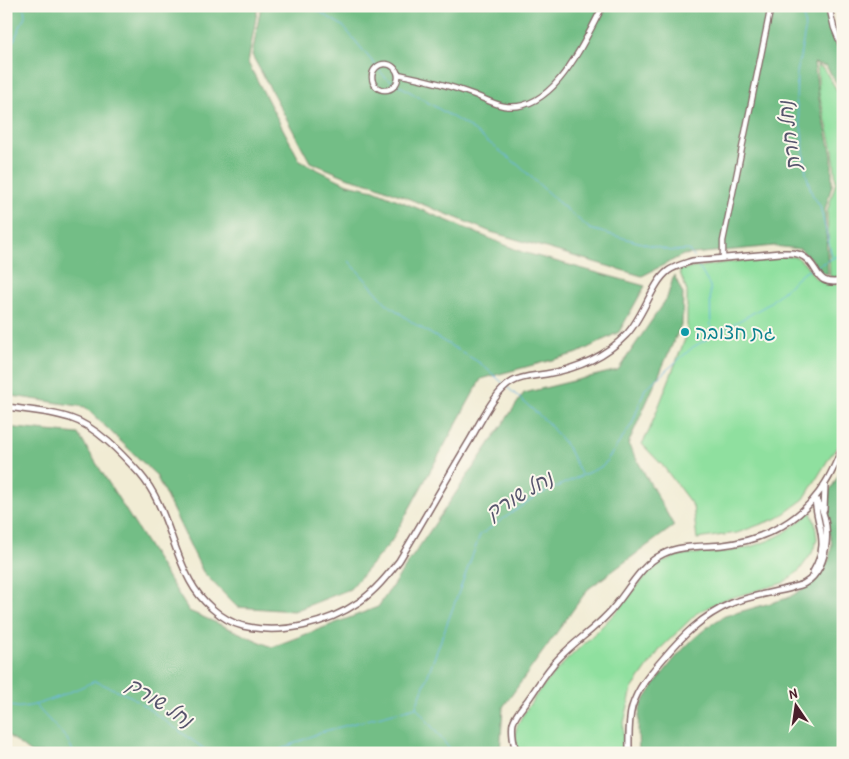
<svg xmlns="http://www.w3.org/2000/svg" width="849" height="759" font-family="'Patrick Hand','Playpen Sans Hebrew',sans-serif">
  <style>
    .green { fill: #8fe09f; stroke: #6c8065 }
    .forest { fill: #73be86; stroke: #5e6e58 }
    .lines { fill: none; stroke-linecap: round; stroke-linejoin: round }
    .stream { stroke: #6fb8e7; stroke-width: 1 }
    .minor-casing { stroke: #846766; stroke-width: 7 }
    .major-casing { stroke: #846766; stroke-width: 8 }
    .minor { stroke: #fff; stroke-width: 4.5 }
    .major { stroke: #fff; stroke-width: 5 }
    .culture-dot { fill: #0f9aa8; stroke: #fbf7ec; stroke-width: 2 }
    .labels { text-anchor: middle; stroke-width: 4; stroke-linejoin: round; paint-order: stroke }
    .culture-label { font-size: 19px; fill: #0d838f; stroke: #fbf7ec; text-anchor: start }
    .water-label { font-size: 20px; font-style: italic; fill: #57556d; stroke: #fbf7ec }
  </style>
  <rect width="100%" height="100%" fill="#fbf7ec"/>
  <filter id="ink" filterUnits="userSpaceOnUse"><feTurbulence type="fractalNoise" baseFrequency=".02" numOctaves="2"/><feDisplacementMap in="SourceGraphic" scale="10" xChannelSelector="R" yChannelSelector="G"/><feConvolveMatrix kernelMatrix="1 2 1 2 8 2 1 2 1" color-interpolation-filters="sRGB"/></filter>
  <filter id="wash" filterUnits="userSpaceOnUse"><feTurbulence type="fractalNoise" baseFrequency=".0096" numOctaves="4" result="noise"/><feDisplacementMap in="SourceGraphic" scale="20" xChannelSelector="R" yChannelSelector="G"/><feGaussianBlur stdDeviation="1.12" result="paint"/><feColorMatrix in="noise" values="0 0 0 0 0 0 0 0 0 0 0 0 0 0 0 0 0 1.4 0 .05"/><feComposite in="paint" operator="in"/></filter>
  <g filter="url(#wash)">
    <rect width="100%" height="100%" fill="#f1ecd4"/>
    <path class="green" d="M817,65l7,4 19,31v177h-13l-3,-65 9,-30 -3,-32 -14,-56z
      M781,256l16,1 10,9 8,12 15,6 13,1v156l-12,14 -27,44 -26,19 -41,15 -40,6 -4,-33 -30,-40 -21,-22 7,-13 38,-97v-43l-8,-21 44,-7z
      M811,512l4,11 2,16 -5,14 -13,18 -16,12 -63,18 -23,12 -36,35 -29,41 -9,38v26h-103c-3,-7 -5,-15 -4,-23 2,-8 8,-17 12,-23 24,-38 58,-63 88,-95 16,-16 27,-38 47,-50 17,-10 34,-8 52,-9 23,-2 48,-8 69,-20 9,-6 18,-14 27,-21z"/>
    <path class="forest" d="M6,6h252l-10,57 52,98 47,23 27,6 148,62 123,34 -26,46 -41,21 -97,26 -90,163 -41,47 -56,22 -57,-4 -34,-35 -47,-97 -71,-68 -79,-12z
      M261,6h563l7,26 12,28v33l-17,-27 -12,-3 5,36 13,56v30l-7,25 3,64 -9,-2 -7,-12 -12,-11 -26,-3 -91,9 -41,21 -151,-44 -116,-47 -26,-7 -39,-16 -58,-107z
      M674,275l9,19 -1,29 -54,121 46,82 -86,63 -85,118 -3,46h-469l-25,-19v-307l72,7 111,177 83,36 106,-40 146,-214 94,-23 49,-72z
      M843,466v287h-204c-1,-16 -2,-32 2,-47 2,-5 7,-11 10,-16 19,-28 44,-58 74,-74l63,-18 23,-14 18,-24 3,-16 -5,-21 1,-9 -4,-18 8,-9z"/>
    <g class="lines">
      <path class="stream" d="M310,6l33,20 42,51 84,50 49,38 40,37 32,27 81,22 18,-1 5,8
        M803,6l2,25 -8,42 -1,27 6,32 4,41 6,21 8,12 12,50
        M6,58l19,-42 -1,-10
        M349,261l37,42 30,22 64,38 24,21
        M697,264l13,22 1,50
        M815,267l28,-14
        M507,387l41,36 19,23 14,28
        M6,705c5,1 11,3 16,2 20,-1 54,-18 73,-26l37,16 78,56
        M35,705l32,34 7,14
        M416,707l37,46
        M272,753l49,-21 95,-25 64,-172 56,-39 67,-30 29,-42 13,-35 48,-42 74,-42 35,-31 9,-5"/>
    </g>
  </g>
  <g filter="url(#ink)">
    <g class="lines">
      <defs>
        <path id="minor" d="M829,6l5,22 9,22
          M372 77a13 13 0 1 1 26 0a13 13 0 1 1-26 0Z
          M398,74c25,5 50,11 74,20 11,4 21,10 32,12 50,8 80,-65 99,-100
          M723,258v-17l48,-235"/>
        <path id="major" d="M6,407c22,3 43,4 64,11 26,8 52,36 70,56 26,30 31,72 50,107 10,19 32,40 53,45 39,9 84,-2 116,-24 16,-11 28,-26 40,-41 24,-40 47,-81 71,-121 10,-17 25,-49 42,-58 10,-6 23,-6 34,-8 30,-5 59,-17 80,-39 17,-17 26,-52 42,-64 7,-5 15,-7 24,-10l88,-8c9,0 17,-1 24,4 16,10 10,30 39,24
          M824,510l1,-24
          M813,572c18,-31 4,-43 2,-74
          M516,753c-2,-10 -5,-21 -3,-30 3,-10 11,-17 17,-26 9,-13 17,-27 29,-39 15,-16 33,-27 48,-43 19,-19 31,-49 56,-61 18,-9 41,-7 60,-9 43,-5 81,-26 103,-63 7,-11 11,-23 17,-34
          M629,753c0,-15 -1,-31 3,-46 6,-19 17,-32 30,-47 21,-25 40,-44 70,-57 18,-7 39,-10 59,-15 4,-2 10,-2 14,-5 25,-14 28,-65 10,-85"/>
      </defs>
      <use href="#minor" class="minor-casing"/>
      <use href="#major" class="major-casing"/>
      <use href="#minor" class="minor"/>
      <use href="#major" class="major"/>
    </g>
  </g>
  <circle class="culture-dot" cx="685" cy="332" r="5"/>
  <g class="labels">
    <g class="culture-label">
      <text x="695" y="339">גת חצובה</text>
    </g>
    <g class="water-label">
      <text transform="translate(789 136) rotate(-97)" y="7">נחל חרת</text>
      <text transform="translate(519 495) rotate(-31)" y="7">נחל שורק</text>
      <text transform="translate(160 702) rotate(33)" y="7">נחל שורק</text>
    </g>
  </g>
  <rect width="849" height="759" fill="none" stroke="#fbf7ec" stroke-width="25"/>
  <g transform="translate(796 706) rotate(347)" stroke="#fbf7ec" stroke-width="4" paint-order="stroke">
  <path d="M0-4L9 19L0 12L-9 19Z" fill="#4a1f2b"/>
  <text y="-8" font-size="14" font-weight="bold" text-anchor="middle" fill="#4a1f2b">N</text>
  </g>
</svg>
